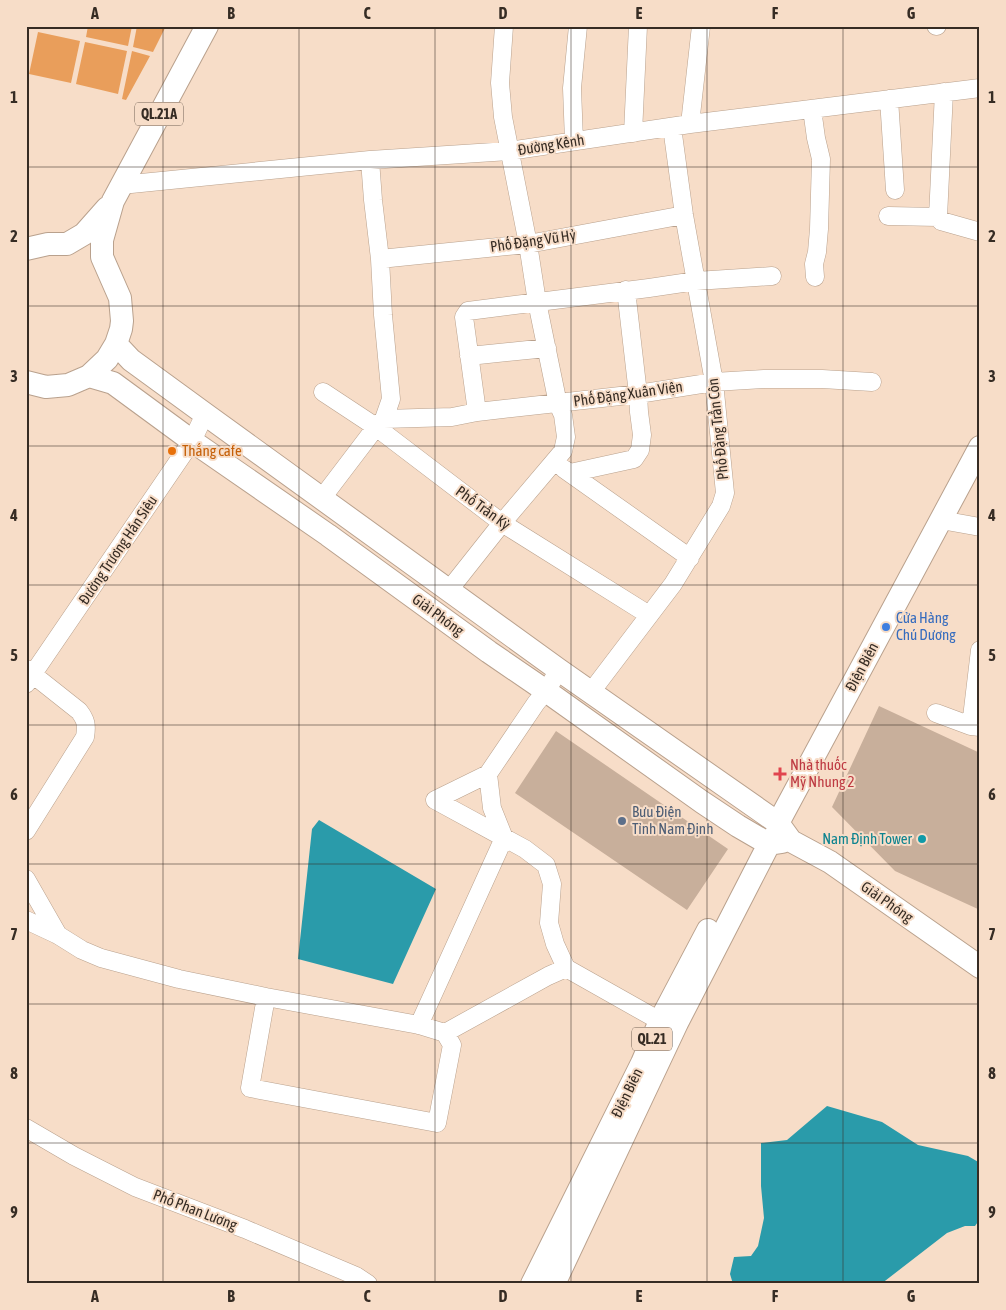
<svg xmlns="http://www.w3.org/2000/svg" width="1006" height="1310" font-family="'Asap Condensed',sans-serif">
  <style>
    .grass { fill: #e99e5b }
    .water { fill: #2a9baa }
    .building { fill: #c8af9b }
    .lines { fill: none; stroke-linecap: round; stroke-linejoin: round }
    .minor-casing { stroke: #b9a18d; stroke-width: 19 }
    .major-casing { stroke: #b9a18d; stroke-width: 24 }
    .minor { stroke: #fff; stroke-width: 18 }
    .major { stroke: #fff; stroke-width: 22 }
    .grid { fill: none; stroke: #362c24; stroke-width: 1; stroke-opacity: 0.55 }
    .food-dot { fill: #e8710a; stroke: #f7ddc8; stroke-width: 2 }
    .shop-dot { fill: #3f7fe0; stroke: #f7ddc8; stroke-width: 2 }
    .health-dot { fill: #e0444e; stroke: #f7ddc8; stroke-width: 2 }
    .service-dot { fill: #5c6f8a; stroke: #f7ddc8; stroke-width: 2 }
    .culture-dot { fill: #0f9aa8; stroke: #f7ddc8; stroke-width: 2 }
    .labels { text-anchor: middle; stroke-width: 4; stroke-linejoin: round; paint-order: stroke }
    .shield { fill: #f7ddc8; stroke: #706155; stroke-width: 1 }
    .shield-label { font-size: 14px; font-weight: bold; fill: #362c24 }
    .street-label { font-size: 15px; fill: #362c24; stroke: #f7ddc8 }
    .food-label { font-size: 15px; fill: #c56008; stroke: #f7ddc8; text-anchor: start }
    .shop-label { font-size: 15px; fill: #366cbe; stroke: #f7ddc8; text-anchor: start }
    .health-label { font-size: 15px; fill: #be3a42; stroke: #f7ddc8; text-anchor: start }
    .service-label { font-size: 15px; fill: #4e5e75; stroke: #f7ddc8; text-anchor: start }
    .culture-label { font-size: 15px; fill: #0d838f; stroke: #f7ddc8; text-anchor: end }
    .neatline { fill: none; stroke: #362c24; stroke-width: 2 }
    .grid-label { font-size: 16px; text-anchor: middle; font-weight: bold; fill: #362c24 }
  </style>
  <rect width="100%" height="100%" fill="#f7ddc8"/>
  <path class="grass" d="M88,26h44l-4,20 -42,-9z
    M137,26h29l-13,26 -20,-5z
    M38,32l42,9 -9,42 -42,-9z
    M85,42l42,9 -9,43 -42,-10z
    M132,51l18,5 -24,44 -4,-1z"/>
  <path class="water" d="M319,820l117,69 -43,95 -95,-25 14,-130z
    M827,1106l55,16 36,23 50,11 12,7v56l-5,7h-10l-18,7 -66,51h-148l-3,-10 4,-17 17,-1 7,-10 6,-28 -3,-32v-43l26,-3z"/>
  <path class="building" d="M879,706l101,47v157l-85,-39 -63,-64z
    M556,731l172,118 -41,61 -172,-117z"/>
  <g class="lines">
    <defs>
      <path id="minor" d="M936,26h1
        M889,99l6,91
        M812,109l4,29 5,21 -2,70 -2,23 -3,12 1,13
        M690,124l11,-98
        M633,133l5,-107
        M574,141l-2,-53 6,-62
        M121,185l249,-25 139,-9 181,-27 290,-36
        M888,216l50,1 3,4 39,11
        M938,217l6,-125
        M380,259l148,-15 156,-29
        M469,356l78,-8
        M323,392l53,35 126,96 147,92
        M477,412l-13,-95 4,-6 181,-23 47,-7 76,-5
        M384,419l68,-2 25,-5 161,-18 76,-12 50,-3h58l50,3
        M564,469l126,89
        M570,473l64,-14 6,-9 2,-15 -3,-23 -1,-18 -12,-104
        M322,498l54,-71 8,-8 7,-20 -8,-84 -3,-56 -7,-59 -3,-40
        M941,520l39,7
        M449,590l53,-67 61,-72 3,-14 -3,-22 -5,-11 -21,-102 -9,-58 -25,-127 -3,-34 4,-57
        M26,669l53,42c7,9 8,14 6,26l-59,94
        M559,670l-13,21 -10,12 -48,71 -53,26 90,49 21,16 6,19 -3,39 6,21 11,24 94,53
        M26,684l166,-243 13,-27
        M591,692l82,-108 48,-78 4,-13 -11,-111 -30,-167 -12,-88
        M936,713l35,13 9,1
        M971,726l9,-76
        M26,879l32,56
        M26,920l32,15 24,15 19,8 78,21 87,18
        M419,1025l85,-187 -12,-30 -4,-34
        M445,1033l7,12 -15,78 -187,-35 16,-91 153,28 26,8 103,-57 18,-8
        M26,1128l48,28 61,31 110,42 111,47 12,8"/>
      <path id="major" d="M26,249l22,-5h19l17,-10 23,-26
        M116,344l15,16 74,54 354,256 219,153 13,18 39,21 150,105
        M89,376l24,7 79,58 136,94 161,117 57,39 156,111 36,24 31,18 13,-2
        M26,382l20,5 22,-2 21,-9 18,-17 9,-15 5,-15 1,-8 -2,-23 -18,-41v-17l11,-39 94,-175
        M532,1284l110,-221 18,-42 48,-91
        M554,1284l123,-261 92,-179 8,-11 1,-10 202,-376"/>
    </defs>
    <use href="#minor" class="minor-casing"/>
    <use href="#major" class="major-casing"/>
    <use href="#minor" class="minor"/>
    <use href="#major" class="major"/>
  </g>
  <path class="grid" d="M163,26v1258M299,26v1258M435,26v1258M571,26v1258M707,26v1258M843,26v1258M26,167h954M26,306h954M26,446h954M26,585h954M26,725h954M26,864h954M26,1004h954M26,1143h954"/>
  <circle class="food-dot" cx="172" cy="451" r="5"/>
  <circle class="shop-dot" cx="886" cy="627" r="5"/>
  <path class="health-dot" d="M777.5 766.5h5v5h5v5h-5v5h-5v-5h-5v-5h5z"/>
  <circle class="service-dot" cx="622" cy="821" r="5"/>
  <circle class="culture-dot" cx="922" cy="839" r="5"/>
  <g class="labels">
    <g class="shield">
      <rect x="135" y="102.5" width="48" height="23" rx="4"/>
      <rect x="632" y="1027.5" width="40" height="23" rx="4"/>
    </g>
    <g class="shield-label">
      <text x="159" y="119">QL.21A</text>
      <text x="652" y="1044">QL.21</text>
    </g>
    <g class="street-label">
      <text transform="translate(551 145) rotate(-9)" y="5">Đường Kênh</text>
      <text transform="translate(533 241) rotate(-8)" y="5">Phố Đặng Vũ Hỷ</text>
      <text transform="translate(628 394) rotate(-8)" y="5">Phố Đặng Xuân Viện</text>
      <text transform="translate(718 429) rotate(-96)" y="5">Phố Đặng Trần Côn</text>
      <text transform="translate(483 508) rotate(36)" y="5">Phố Trần Kỳ</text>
      <text transform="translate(118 550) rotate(-56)" y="5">Đường Trương Hán Siêu</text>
      <text transform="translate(438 615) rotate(36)" y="5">Giải Phóng</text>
      <text transform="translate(862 667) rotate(-62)" y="5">Điện Biên</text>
      <text transform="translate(887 902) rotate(35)" y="5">Giải Phóng</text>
      <text transform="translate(627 1093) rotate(-64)" y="5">Điện Biên</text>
      <text transform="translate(195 1210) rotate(21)" y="5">Phố Phan Lương</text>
    </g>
    <g class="food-label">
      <text x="182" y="456">Thắng cafe</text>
    </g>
    <g class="shop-label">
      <text x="896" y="623">Cửa Hàng<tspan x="896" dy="17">Chú Dương</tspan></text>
    </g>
    <g class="health-label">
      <text x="790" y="770">Nhà thuốc<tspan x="790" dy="17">Mỹ Nhung 2</tspan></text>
    </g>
    <g class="service-label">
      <text x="632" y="817">Bưu Điện<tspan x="632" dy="17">Tỉnh Nam Định</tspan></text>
    </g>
    <g class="culture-label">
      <text x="912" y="844">Nam Định Tower</text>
    </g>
  </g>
  <rect width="1006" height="1310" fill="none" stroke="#f7ddc8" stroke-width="55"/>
  <rect x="28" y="28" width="950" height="1254" class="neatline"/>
  <g class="grid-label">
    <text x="95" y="19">A</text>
    <text x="231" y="19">B</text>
    <text x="367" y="19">C</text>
    <text x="503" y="19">D</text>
    <text x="639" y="19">E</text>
    <text x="775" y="19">F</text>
    <text x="911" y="19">G</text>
    <text x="14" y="103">1</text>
    <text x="992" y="103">1</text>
    <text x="14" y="242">2</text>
    <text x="992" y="242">2</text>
    <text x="14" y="382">3</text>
    <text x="992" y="382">3</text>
    <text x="14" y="521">4</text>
    <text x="992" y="521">4</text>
    <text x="14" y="661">5</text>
    <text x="992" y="661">5</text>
    <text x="14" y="800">6</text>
    <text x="992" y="800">6</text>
    <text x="14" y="940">7</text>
    <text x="992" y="940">7</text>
    <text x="14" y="1079">8</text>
    <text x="992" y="1079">8</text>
    <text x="14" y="1218">9</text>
    <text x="992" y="1218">9</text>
    <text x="95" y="1302">A</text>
    <text x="231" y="1302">B</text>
    <text x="367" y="1302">C</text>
    <text x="503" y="1302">D</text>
    <text x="639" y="1302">E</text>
    <text x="775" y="1302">F</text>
    <text x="911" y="1302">G</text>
  </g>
</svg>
